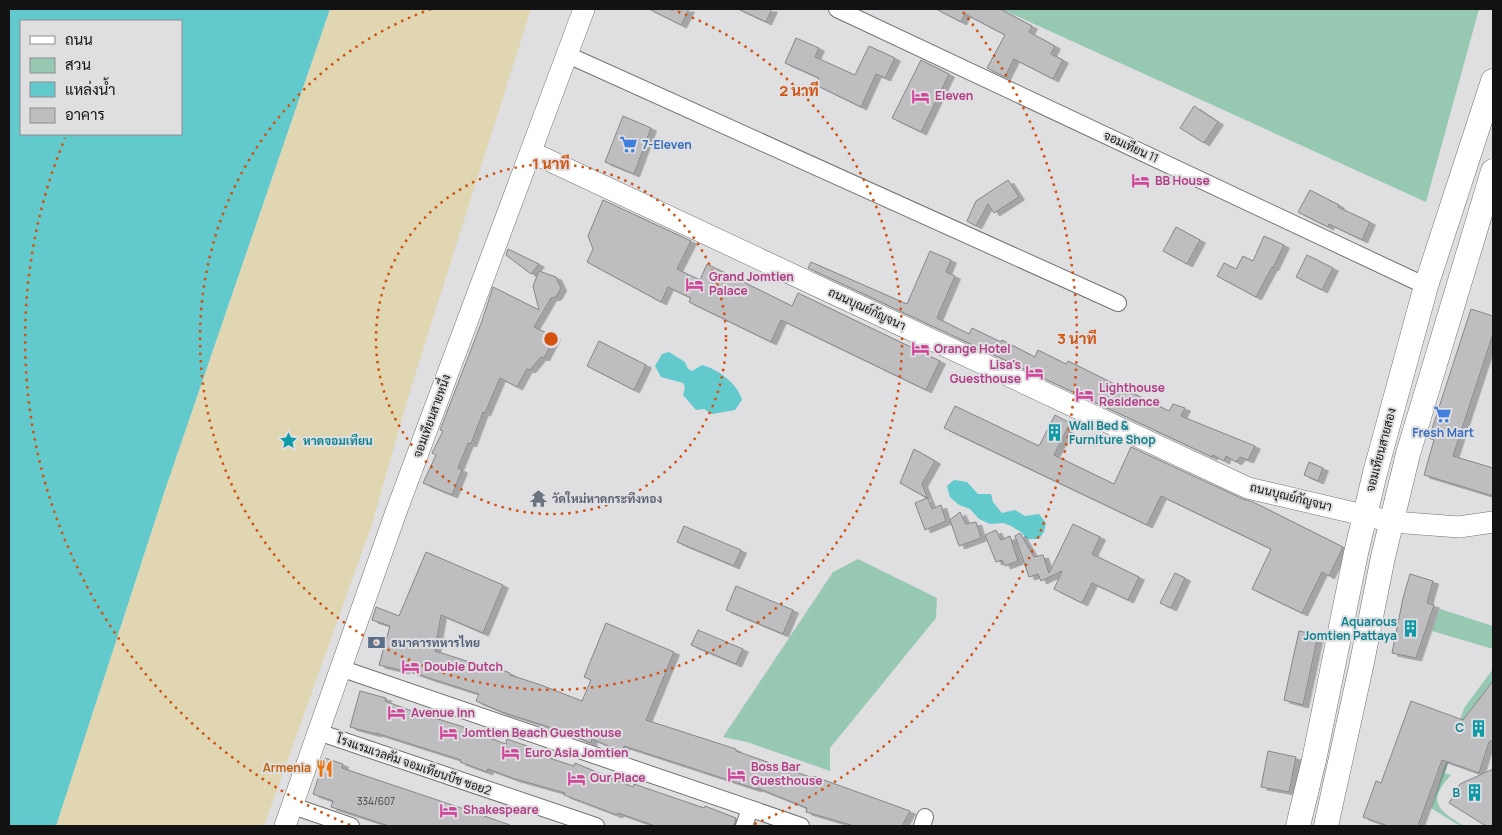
<svg xmlns="http://www.w3.org/2000/svg" width="1502" height="835" font-family="Manrope,Sarabun,sans-serif">
  <style>
    .green { fill: #97c8b1 }
    .sand { fill: #e0d6b1 }
    .water { fill: #62c9cd; fill-rule: evenodd }
    .building { fill: #bebdc0; stroke: #868688; filter: url(#shadow) }
    .lines { fill: none; stroke-linecap: round; stroke-linejoin: round }
    .minor-casing { stroke: #727274; stroke-width: 18 }
    .tertiary-casing { stroke: #727274; stroke-width: 22 }
    .secondary-casing { stroke: #727274; stroke-width: 25 }
    .minor { stroke: #fff; stroke-width: 16 }
    .tertiary { stroke: #fff; stroke-width: 21 }
    .secondary { stroke: #fff; stroke-width: 24 }
    .ring { fill: none; stroke: #d3520d; stroke-width: 2.5; stroke-dasharray: 2.5 5 }
    .labels { text-anchor: middle; stroke-width: 4; stroke-linejoin: round; paint-order: stroke }
    .number-label { font-size: 10px; fill: #3d3d3e }
    .hotel-label { font-size: 12px; font-weight: bold; fill: #b23c85; stroke: #dfdfe2; text-anchor: start }
    .shop-label { font-size: 12px; font-weight: bold; fill: #366cbe; stroke: #dfdfe2; text-anchor: start }
    .street-label { font-size: 12px; fill: #121213; stroke: #dfdfe2 }
    .culture-label { font-size: 12px; font-weight: bold; fill: #0d838f; stroke: #dfdfe2; text-anchor: end }
    .worship-label { font-size: 12px; font-weight: bold; fill: #5b616d; stroke: #dfdfe2; text-anchor: start }
    .service-label { font-size: 12px; font-weight: bold; fill: #4e5e75; stroke: #dfdfe2; text-anchor: start }
    .food-label { font-size: 12px; font-weight: bold; fill: #c56008; stroke: #dfdfe2; text-anchor: end }
    .centre { fill: #d3520d; stroke: #dfdfe2; stroke-width: 2.5 }
    .ring-label { font-size: 15px; text-anchor: middle; font-weight: bold; fill: #d3520d; stroke: #dfdfe2; stroke-width: 4; stroke-linejoin: round; paint-order: stroke }
  </style>
  <defs>
    <filter id="shadow"><feDropShadow dx="5.5" dy="3" stdDeviation="0" flood-color="#0004"/></filter>
  </defs>
  <rect width="100%" height="100%" fill="#dfdfe2"/>
  <path class="green" d="M1001,9h478l-53,193z
    M858,559l79,39 -1,20 -106,130v23l-83,-29 -24,-5 110,-165z
    M1440,609l53,17v23l-61,-18z
    M1493,669v12l-27,36 -16,46h-2l-3,10 6,2c-25,27 -13,35 13,51h-4l-29,-18 33,-100z"/>
  <path class="sand" d="M330,9h201l-121,382 -38,133 -108,302h-208l109,-336z"/>
  <path class="water" d="M9,9h321l-165,481 -109,336h-47zM21,21h160v113h-160z
    M669,352l16,10 3,7 4,2 10,-6c16,4 36,19 40,35l-7,10 -23,4 -8,-5 -8,1 -13,-15 2,-8 -2,-4 -22,-6 -6,-11 7,-12z
    M954,480l13,2 11,12h13l2,8 9,11 13,-3 10,6 14,-2 7,9 -2,9 -5,7h-12l-6,-7 -10,-6 -8,-3 -13,1 -11,-5 -9,-10 -11,-4 -9,-8 -3,-11z"/>
  <path class="building" d="M649,9h40l-8,16z
    M738,9h34l-6,13z
    M936,9h64l32,17 -3,6 26,14 -4,8 12,6 -10,19 -39,-20 -9,18 -18,-9 18,-33 -40,-21 -4,8z
    M796,38l23,10 -4,9 40,18 14,-29 26,12 -10,20 -9,-4 -15,33 -45,-22 3,-7 -34,-15z
    M921,60l28,14 -28,58 -29,-14z
    M1194,106l24,16 -14,21 -24,-15z
    M623,116l28,12 -17,46 -29,-12z
    M1008,180l11,17 -25,16 -6,-9 -12,22 -9,-5 9,-20z
    M1310,190l29,15 -1,2 32,15 -8,18 -33,-16 -1,3 -30,-15z
    M603,200l88,41 -14,28 23,11 7,-16 85,42 6,-13 142,68 -14,29 -145,-70 -10,22 -82,-40 2,-4 -23,-11 -7,15 -74,-40 6,-13 -5,-13z
    M1176,227l24,13 -13,24 -24,-13z
    M1264,236l20,9 -11,23 -1,-1 -16,30 -39,-21 7,-13 12,6 7,-13 10,5z
    M508,249l31,15 -8,10 -25,-19z
    M930,251l21,9 -5,12 9,4 -18,42 32,16 3,-6 29,14 1,-2 33,17 3,-7 28,14 2,-3 101,50 4,-7 12,4 -4,8 74,30 -7,14 -8,-3 -4,5 -10,-6 -2,5 -11,-6 -1,2 -404,-189 3,-6 96,42z
    M1307,255l26,13 -11,22 -26,-13z
    M539,271l17,6 5,11 -5,9 -5,1 -17,29 21,10 -11,21 -3,-1 -11,13 -3,-1 -10,18 -17,-9 -15,35 -2,-1 -12,32 -3,-1 -10,25 4,2 -10,25 -29,-12 13,-28 -4,-2 11,-22 -3,-1 42,-109 11,-34 46,23 -6,-24z
    M1471,309l22,7v18l-40,122 40,12v28l-69,-21 10,-35 -5,-2z
    M599,341l47,24 -12,25 -47,-24z
    M955,406l84,40 16,-31 15,8 -16,32 60,29 17,-37 112,52 10,3 90,45 -14,29 -7,-4 -20,41 -50,-24 19,-40 -110,-53 -14,29 -203,-97z
    M914,449l21,12 -13,23 10,25 9,-4 5,16 -21,9 -10,-27 12,-5 -27,-15z
    M1309,462l14,6 -5,13 -14,-6z
    M960,512l6,12 10,-2 5,16 -22,8 -9,-26z
    M1073,524l27,13 -8,17 47,23 -11,23 -36,-17 -10,20 -28,-14 8,-18 -21,10 -3,-7 -9,3 -14,-41 5,-3 14,24 9,-2 6,18z
    M684,526l57,24 -7,16 -57,-24z
    M996,530l5,10 9,-4 8,25 -13,5 -3,-6 -6,2 -11,-27z
    M426,552l77,33 -20,48 -42,-18 -6,36 54,17 1,-3 20,8v2l31,10 41,16 9,-21 -7,-3 22,-54 68,29 -28,68 90,29v2l77,27v-2l97,35 -8,15h-48l-48,-14 1,-4 -50,-20 -1,1 -132,-43 -2,6 -30,-13 -1,4 -27,-11 -62,-20 -26,-11 3,-7 -53,-17 -22,-8v2l-25,-6 11,-39 -18,-6 4,-13 23,9z
    M1175,573l10,5 -14,30 -11,-5z
    M1410,574l23,7 -6,22 7,2 -18,53 -24,-5 11,-55z
    M736,586l57,24 -10,24 -57,-24z
    M698,630l45,19 -7,15 -45,-19z
    M1299,631l19,4 -15,70 -19,-5z
    M1493,681v59l-4,2 -10,31 -37,-13 -24,66h-30l-25,-9 13,-36 5,2 30,-82 52,19z
    M360,691l26,7 -1,3 27,10 52,16v2l42,15 1,-5 40,14 -1,4 28,9 1,-3 58,24 1,-3 70,24 1,-2 31,12 -2,8h-79l-37,-13 -1,2 -53,-20 1,-2 -50,-14 -27,-10 -1,3 -27,-10 1,-2 -85,-27v1l-26,-7z
    M1268,751l28,6 -7,35 -28,-5z
    M325,758l18,6 -1,4 128,43 40,14 -1,1h-120l-58,-19 2,-6 -20,-7z
    M1493,769v57h-7l-37,-23 11,-19z"/>
  <g class="lines">
    <defs>
      <path id="minor" d="M837,9l589,277
        M568,55l550,248
        M340,668l461,158
        M318,732l278,94
        M293,806l58,20
        M744,826l6,-17
        M922,826l3,-9"/>
      <path id="tertiary" d="M531,152l717,336 145,34 66,5 34,-5
        M285,826l111,-314 188,-503"/>
      <path id="secondary" d="M1298,826l16,-66 42,-207 19,-80 51,-187 67,-205
        M1326,826l35,-159 22,-110 25,-103 85,-283"/>
    </defs>
    <use href="#minor" class="minor-casing"/>
    <use href="#tertiary" class="tertiary-casing"/>
    <use href="#secondary" class="secondary-casing"/>
    <use href="#minor" class="minor"/>
    <use href="#tertiary" class="tertiary"/>
    <use href="#secondary" class="secondary"/>
  </g>
  <g class="ring">
    <circle cx="551" cy="339" r="175"/>
    <path d="M671 9A351 351 0 1 1 431 9"/>
    <path d="M350 825A526 526 0 0 1 65 138M963 12A526 526 0 0 1 752 825"/>
  </g>
  <defs>
    <symbol id="hotel-bare" viewBox="-9 -9 18 18"><path d="M-6-4.5h1.5V1H6V5H4.5V3h-9V5H-6ZM-4 0a1.8 1.8 0 1 1 3.6 0ZM.5 0V-2.5h3Q6-2.5 6 0Z" fill="#d1479c" stroke="#dfdfe2" stroke-width="2.5" paint-order="stroke"/></symbol>
    <symbol id="supermarket-bare" viewBox="-9 -9 18 18"><path d="M-6-5.5h2.5l.6 2H6L4.5 2H-2.5L-4.4-4H-6ZM-1.5 3.2a1.3 1.3 0 1 0 .1 0ZM3 3.2a1.3 1.3 0 1 0 .1 0Z" fill="#3f7fe0" stroke="#dfdfe2" stroke-width="2.5" paint-order="stroke"/></symbol>
    <symbol id="building-bare" viewBox="-9 -9 18 18"><path d="M-4-6H4V6H1V3H-1V6H-4ZM-2.5-4.3h1.7v1.8h-1.7ZM.8-4.3h1.7v1.8H.8ZM-2.5-1h1.7V.8h-1.7ZM.8-1h1.7V.8H.8Z" fill="#0f9aa8" stroke="#dfdfe2" stroke-width="2.5" paint-order="stroke"/></symbol>
    <symbol id="sight-bare" viewBox="-9 -9 18 18"><path d="M0-6L1.8-2.2L6-1.7L2.9 1.2L3.7 5.4L0 3.3L-3.7 5.4L-2.9 1.2L-6-1.7L-1.8-2.2Z" fill="#0f9aa8" stroke="#dfdfe2" stroke-width="2.5" paint-order="stroke"/></symbol>
    <symbol id="temple-bare" viewBox="-9 -9 18 18"><path d="M0-6L5-2H3V0L6.5 2.5H4V6H1.5V3h-3V6H-4V2.5H-6.5L-3 0V-2H-5Z" fill="#6b7280" stroke="#dfdfe2" stroke-width="2.5" paint-order="stroke"/></symbol>
    <symbol id="bank-bare" viewBox="-9 -9 18 18"><path d="M-6-4H6V4H-6ZM0-2.3a2.3 2.3 0 1 0 0 4.6a2.3 2.3 0 1 0 0-4.6Z" fill="#5c6f8a" stroke="#dfdfe2" stroke-width="2.5" paint-order="stroke"/></symbol>
    <symbol id="restaurant-bare" viewBox="-9 -9 18 18"><path d="M-5-6h1v4h1v-4h1v4h1v-4h1v5L-1.5 .5V6h-2V.5L-5-1ZM5-6V6H3V1.5H1.5Q1.5-4 5-6Z" fill="#e8710a" stroke="#dfdfe2" stroke-width="2.5" paint-order="stroke"/></symbol>
  </defs>
  <g fill-rule="evenodd">
    <use href="#hotel-bare" x="908" y="84" width="25" height="25"/>
    <use href="#supermarket-bare" x="616" y="132" width="25" height="25"/>
    <use href="#hotel-bare" x="1128" y="168" width="25" height="25"/>
    <use href="#hotel-bare" x="682" y="272" width="25" height="25"/>
    <use href="#hotel-bare" x="908" y="336" width="25" height="25"/>
    <use href="#hotel-bare" x="1022" y="360" width="25" height="25"/>
    <use href="#hotel-bare" x="1072" y="382" width="25" height="25"/>
    <use href="#supermarket-bare" x="1430" y="402" width="25" height="25"/>
    <use href="#building-bare" x="1042" y="420" width="25" height="25"/>
    <use href="#sight-bare" x="276" y="428" width="25" height="25"/>
    <use href="#temple-bare" x="526" y="486" width="25" height="25"/>
    <use href="#building-bare" x="1398" y="616" width="25" height="25"/>
    <use href="#bank-bare" x="364" y="630" width="25" height="25"/>
    <use href="#hotel-bare" x="398" y="654" width="25" height="25"/>
    <use href="#hotel-bare" x="384" y="700" width="25" height="25"/>
    <use href="#building-bare" x="1466" y="716" width="25" height="25"/>
    <use href="#hotel-bare" x="436" y="720" width="25" height="25"/>
    <use href="#hotel-bare" x="498" y="740" width="25" height="25"/>
    <use href="#restaurant-bare" x="312" y="756" width="25" height="25"/>
    <use href="#hotel-bare" x="724" y="762" width="25" height="25"/>
    <use href="#hotel-bare" x="564" y="766" width="25" height="25"/>
    <use href="#building-bare" x="1462" y="780" width="25" height="25"/>
    <use href="#hotel-bare" x="436" y="798" width="25" height="25"/>
  </g>
  <g class="labels">
    <g class="number-label">
      <text x="376" y="805">334/607</text>
    </g>
    <g class="hotel-label">
      <text x="935" y="100">Eleven</text>
      <text x="1155" y="185">BB House</text>
      <text x="709" y="281">Grand Jomtien<tspan x="709" dy="14">Palace</tspan></text>
      <text x="934" y="353">Orange Hotel</text>
      <text x="1021" y="369" text-anchor="end">Lisa's<tspan x="1021" dy="14">Guesthouse</tspan></text>
      <text x="1099" y="392">Lighthouse<tspan x="1099" dy="14">Residence</tspan></text>
      <text x="424" y="671">Double Dutch</text>
      <text x="411" y="717">Avenue Inn</text>
      <text x="462" y="737">Jomtien Beach Guesthouse</text>
      <text x="525" y="757">Euro Asia Jomtien</text>
      <text x="751" y="771">Boss Bar<tspan x="751" dy="14">Guesthouse</tspan></text>
      <text x="590" y="782">Our Place</text>
      <text x="463" y="814">Shakespeare</text>
    </g>
    <g class="shop-label">
      <text x="642" y="149">7-Eleven</text>
      <text x="1443" y="437" text-anchor="middle">Fresh Mart</text>
    </g>
    <g class="street-label">
      <text transform="translate(1131 147) rotate(25)" y="4">จอมเทียน 11</text>
      <text transform="translate(867 309) rotate(25)" y="4">ถนนบุณย์กัญจนา</text>
      <text transform="translate(432 416) rotate(-70)" y="4">จอมเทียนสายหนึ่ง</text>
      <text transform="translate(1381 450) rotate(-75)" y="4">จอมเทียนสายสอง</text>
      <text transform="translate(1291 497) rotate(14)" y="4">ถนนบุณย์กัญจนา</text>
      <text transform="translate(414 765) rotate(19)" y="4">โรงแรมเวลคัม จอมเทียนบีช ซอย2</text>
    </g>
    <g class="culture-label">
      <text x="1069" y="430" text-anchor="start">Wall Bed &amp;<tspan x="1069" dy="14">Furniture Shop</tspan></text>
      <text x="303" y="445" text-anchor="start">หาดจอมเทียน</text>
      <text x="1397" y="626">Aquarous<tspan x="1397" dy="14">Jomtien Pattaya</tspan></text>
      <text x="1464" y="732">C</text>
      <text x="1460" y="797">B</text>
    </g>
    <g class="worship-label">
      <text x="552" y="503">วัดใหม่หาดกระทึงทอง</text>
    </g>
    <g class="service-label">
      <text x="391" y="647">ธนาคารทหารไทย</text>
    </g>
    <g class="food-label">
      <text x="311" y="772">Armenia</text>
    </g>
  </g>
  <circle cx="551" cy="339" r="8" class="centre"/>
  <g class="ring-label">
    <text x="799" y="96">2 นาที</text>
    <text x="551" y="169">1 นาที</text>
    <text x="1077" y="344">3 นาที</text>
  </g>
  <rect width="1502" height="835" fill="none" stroke="#121213" stroke-width="20"/>
  <rect x="20" y="20" width="162" height="115" fill="#dfdfe2" stroke="#8d8d8f"/>
  <rect x="30" y="36" width="25" height="8" fill="#ffffff" stroke="#8d8d8f"/>
  <text x="65" y="45" font-size="15" fill="#121213">ถนน</text>
  <rect x="30" y="58" width="25" height="15" fill="#97c8b1" stroke="#8d8d8f"/>
  <text x="65" y="70" font-size="15" fill="#121213">สวน</text>
  <rect x="30" y="82" width="25" height="15" fill="#62c9cd" stroke="#8d8d8f"/>
  <text x="65" y="95" font-size="15" fill="#121213">แหล่งน้ำ</text>
  <rect x="30" y="108" width="25" height="15" fill="#bebdc0" stroke="#8d8d8f"/>
  <text x="65" y="120" font-size="15" fill="#121213">อาคาร</text>
</svg>
